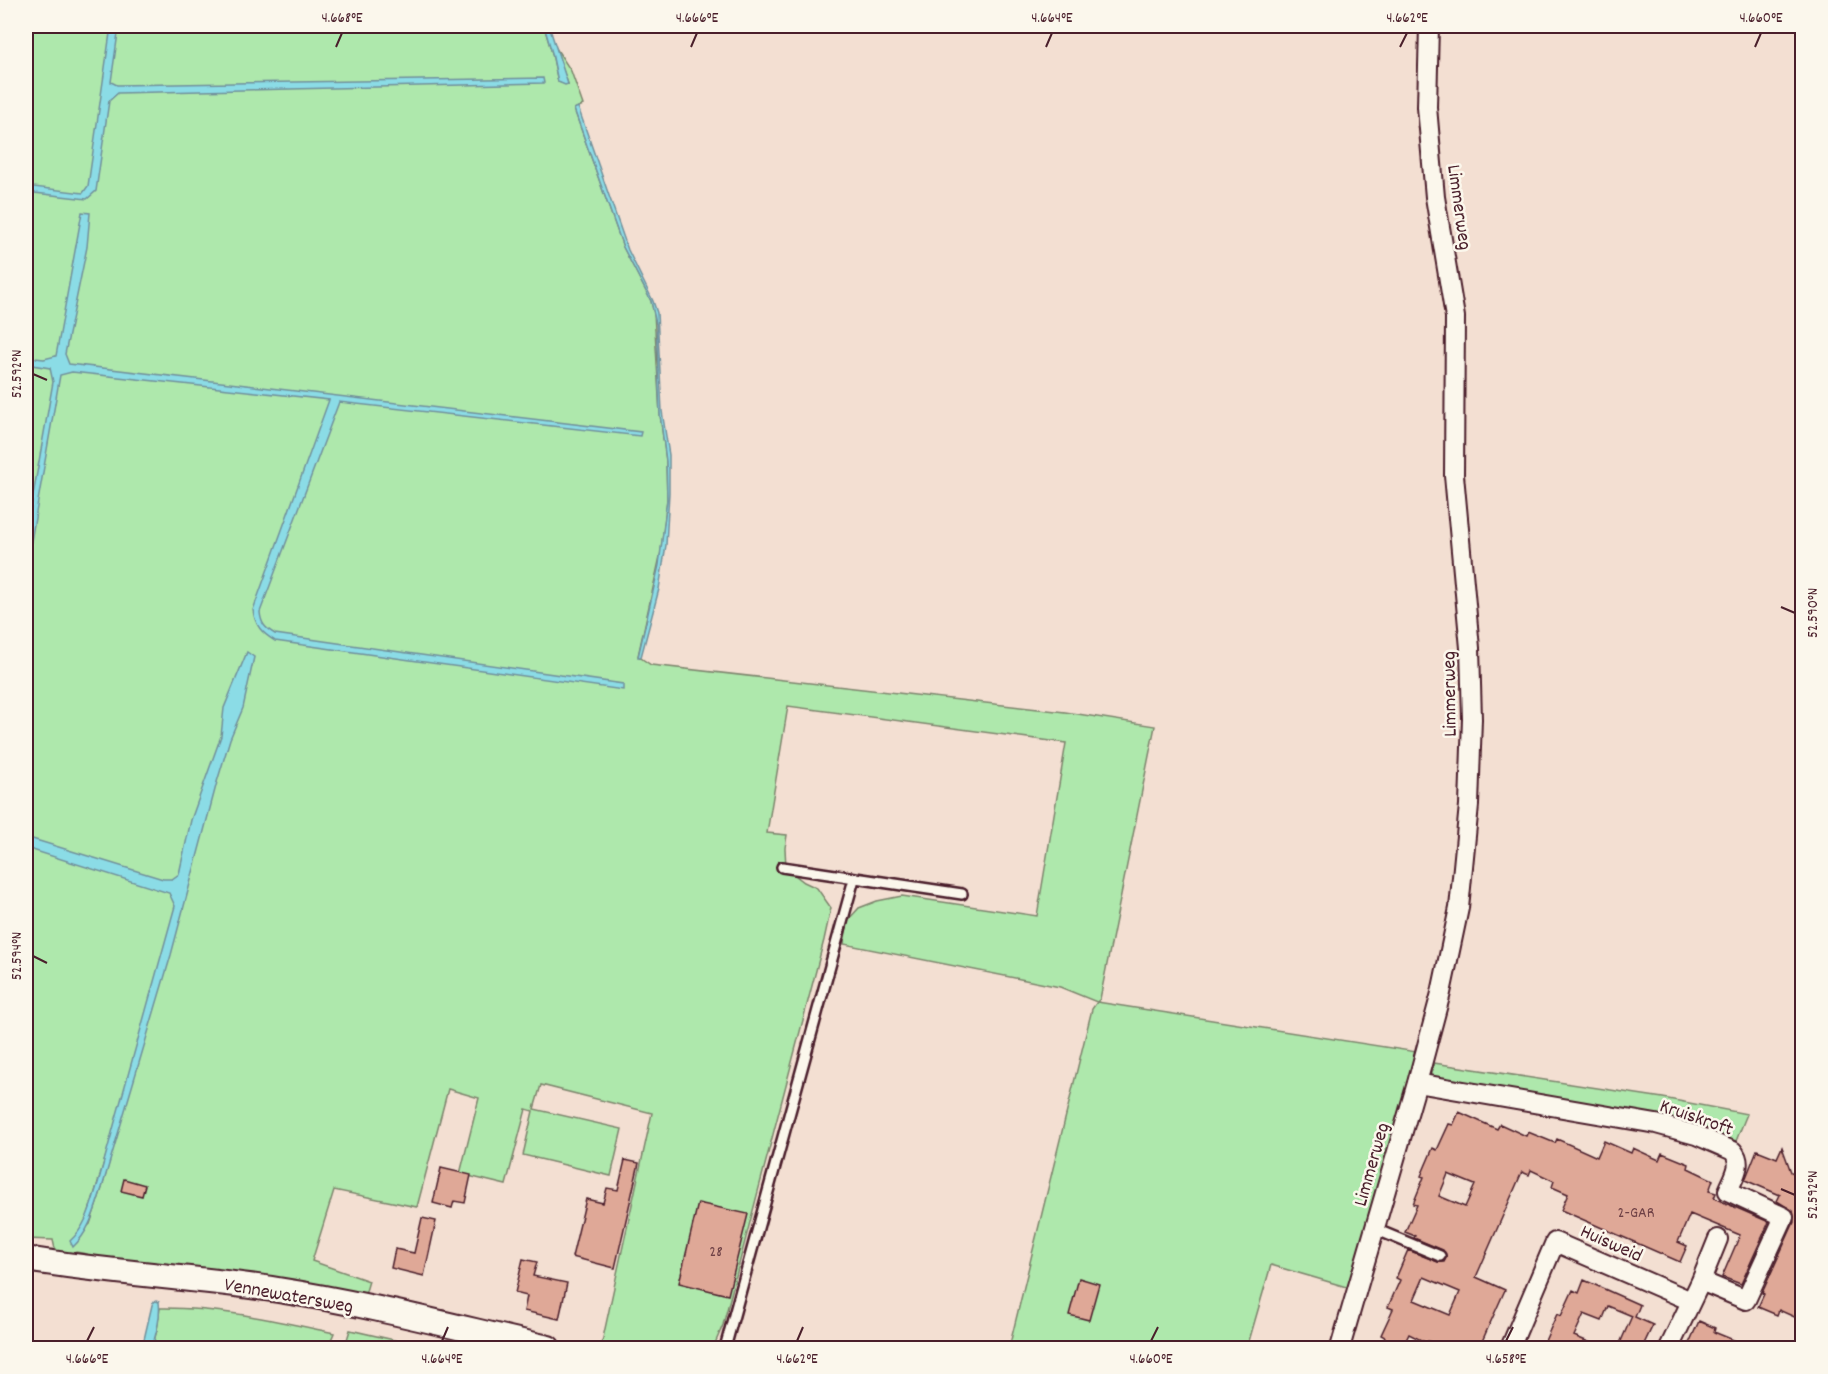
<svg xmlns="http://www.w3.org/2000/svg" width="1828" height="1374" font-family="Dekko,sans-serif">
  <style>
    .green { fill: #aee8ac; stroke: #7c846c; stroke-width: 1.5; fill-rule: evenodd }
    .water { fill: #8bdce6; stroke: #71909b; stroke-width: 1.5 }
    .building { fill: #dfa897; stroke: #4a1f2b; stroke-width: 1.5; fill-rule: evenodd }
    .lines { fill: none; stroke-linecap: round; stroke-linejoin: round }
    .service-casing { stroke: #4a1f2b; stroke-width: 14 }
    .minor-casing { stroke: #4a1f2b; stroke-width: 22 }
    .tertiary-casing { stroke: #4a1f2b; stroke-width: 28 }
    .service { stroke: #fbf7ec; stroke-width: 9 }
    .minor { stroke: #fbf7ec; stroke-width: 18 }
    .tertiary { stroke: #fbf7ec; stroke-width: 24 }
    .ticks { fill: none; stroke: #4a1f2b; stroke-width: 2 }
    .labels { text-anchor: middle; stroke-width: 5; stroke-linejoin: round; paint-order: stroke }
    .number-label { font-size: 16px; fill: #6f4146 }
    .street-label { font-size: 20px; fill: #4a1f2b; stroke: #fbf7ec }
    .neatline { fill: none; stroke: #4a1f2b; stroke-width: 2 }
    .ticks-label { font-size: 15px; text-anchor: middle; fill: #4a1f2b }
  </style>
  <rect width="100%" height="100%" fill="#f3dfd2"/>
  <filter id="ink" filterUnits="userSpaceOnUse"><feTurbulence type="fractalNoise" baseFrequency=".0167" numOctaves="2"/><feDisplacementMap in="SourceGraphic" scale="12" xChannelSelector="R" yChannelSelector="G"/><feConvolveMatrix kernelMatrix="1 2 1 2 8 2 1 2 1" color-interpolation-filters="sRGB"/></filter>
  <g filter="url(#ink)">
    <path class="green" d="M26,26h518l8,27 6,29 10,2 -14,-39 17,26 12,34 -9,4 49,138 28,54 3,12 6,101 6,47 1,38 -6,53 -23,104 13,9 414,47 90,14 -55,273 -3,3 320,50 -67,236 -79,-23 -24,83h-238l83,-339 5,-7 -37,-15 -216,-43 4,-24 11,-12 18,-7 25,-5 135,20 29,-173 -278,-37 -21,127 20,2 -2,13 1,20 18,14 13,6 14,20 -7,32 -101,385 -10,23h-105l-7,-1 51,-234 -111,-28 -7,24 88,20 -11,47 -88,-21 10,-44 -7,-2 -20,76 -46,-11 19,-76 -31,-9 -31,118 -83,-17 -22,71 57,20 -5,17 -276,-36 -1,-8 -11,-2 -5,7 -31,-9 15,-1 -2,-9 -27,-1zM163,968l-61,220 -12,36 -19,17 9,-8 5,-8z
      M1434,1063l229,35 84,16 -13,32 -304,-69z
      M160,1308c58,-1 117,13 174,25l-3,7 15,3 4,-13 79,18h-277l5,-18z"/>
    <path class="water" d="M111,26h8l-8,56 6,3 426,-7 1,5 -426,10 -9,8 -13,90 -9,8 -61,-7v-6l57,7 5,-7z
      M544,26h5l19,58 -3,1 -7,-3 -6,-29z
      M578,107l50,143 25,51 4,12 5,98 7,44v38l-3,52 -7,44 -18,68h-3l21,-92 8,-66 -1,-38 -6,-47 -4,-90 -5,-23 -28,-54 -49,-138z
      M82,212l8,1 -3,34 -22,107 4,10 572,68 -1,4 -301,-34 -79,210c1,12 5,16 15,22l348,50v6l-348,-49c-13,-8 -20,-15 -22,-31l76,-210 -257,-28 -12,3 -34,195v-35l27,-153 -3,-14 -24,-4v-7l18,2 12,-3z
      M247,652l7,5 -11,51 -13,31 -13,43 -46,173 -69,233c-7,21 -12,43 -29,59l-3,-6c17,-15 21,-37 28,-58l77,-277 -6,-13 -143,-45v-11l137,42h9l7,-5 12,-54 30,-84 3,-28z
      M156,1301l3,1c2,16 -3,31 -7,46h-10l10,-43 1,-3z"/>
    <path class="building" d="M1459,1112l38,17 3,-5 26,12 2,-4 27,11 2,-4 40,18 7,-16 27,12 2,-5 26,12 3,-7 27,11 -1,4 25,12 -4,11 7,2 -2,5 55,24 -28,62 -19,-7 18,-42 -50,-21 -12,28 9,4 -7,16 -119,-52 7,-16 -16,-7 2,-6 -23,-11 -2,5 -7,-3 -46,105 29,13 -26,58h-32l-19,-7 -1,2 -18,-9 -7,14h-22l5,-11 -4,-2 12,-26 -5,-2 12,-27 -4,-2 12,-28 30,12h6l2,-4 -3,-8 -29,-12 1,-2 -10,-4 12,-27 -4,-1 11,-27 -3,-1 12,-28 4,2 12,-26 4,1zM1448,1174l27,11 -10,22 -26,-11zM1424,1277l36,15 -10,23 -36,-15z
      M1782,1147l9,25 12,5v133l-4,9 -20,-9 -2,5 -19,-8 6,-13 -2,-1 32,-71 -1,-11 -16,-10 3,-6 -35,-15 12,-30 20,8z
      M625,1160l14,3 -24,105 -43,-11 14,-58 17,4 4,-15 11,2z
      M441,1168l30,7 -6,28 -11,-2 -2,7 -19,-5z
      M124,1179l21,6 -3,11 -21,-5z
      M698,1203l50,11 -20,81 -49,-12z
      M422,1218l14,3 -12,55 -33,-8 4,-19 19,4z
      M523,1259l14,3 -4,14 34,7 -8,36 -35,-8 3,-15 -12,-3z
      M1079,1278l20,6 -10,36 -20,-5z
      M1584,1280l56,25 -5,12 18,8 -11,23h-24l14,-32 -24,-10 -6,15 -18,-7 -10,22 29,12h-56l3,-4 -5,-3 12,-27 4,2 12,-26 6,3z
      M1699,1321l16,7 -1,4 39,16h-66z"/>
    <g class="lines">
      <defs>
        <path id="service" d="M782,867l180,27
          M1375,1229l65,27
          M725,1348l129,-469"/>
        <path id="minor" d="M1417,1083l239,41 40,11 37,16c11,13 0,27 -5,40l56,26 -38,83 -45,-19 -32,67
          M1701,1281l17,-42
          M1340,1348l77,-265 24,-90 18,-85 10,-103 3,-86 -2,-71 -16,-173 1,-158 -20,-120 -8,-90 2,-81
          M1510,1348l45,-106 136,59"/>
        <path id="tertiary" d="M26,1259c83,14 168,18 252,31 91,14 181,38 270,58"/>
      </defs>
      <use href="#service" class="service-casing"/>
      <use href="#minor" class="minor-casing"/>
      <use href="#tertiary" class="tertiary-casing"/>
      <use href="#service" class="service"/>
      <use href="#minor" class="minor"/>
      <use href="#tertiary" class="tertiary"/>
    </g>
  </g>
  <path class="ticks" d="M336,47l6,-14M691,47l6,-14M1046,47l6,-14M1400,47l7,-14M1755,47l6,-14M33,374l14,6M1781,607l14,6M33,956l14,7M1781,1189l14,6M87,1341l7,-14M442,1341l6,-14M797,1341l6,-14M1151,1341l7,-14M1506,1341l7,-14"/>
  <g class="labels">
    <g class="number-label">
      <text x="1636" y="1217">2-GAR</text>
      <text x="716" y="1256">28</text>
    </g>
    <g class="street-label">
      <text transform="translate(1461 207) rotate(82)" y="7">Limmerweg</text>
      <text transform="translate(1448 694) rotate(-91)" y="7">Limmerweg</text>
      <text transform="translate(1697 1116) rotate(19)" y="7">Kruiskroft</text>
      <text transform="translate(1370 1164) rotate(-74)" y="7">Limmerweg</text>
      <text transform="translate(1612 1242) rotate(24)" y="7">Huisweid</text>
      <text transform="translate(289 1294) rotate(10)" y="7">Vennewatersweg</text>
    </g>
  </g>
  <rect width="1828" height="1374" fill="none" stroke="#fbf7ec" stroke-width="66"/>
  <rect x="33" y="33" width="1762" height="1308" class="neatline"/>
  <g class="ticks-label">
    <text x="342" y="22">4.668°E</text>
    <text x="697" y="22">4.666°E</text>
    <text x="1052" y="22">4.664°E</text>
    <text x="1407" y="22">4.662°E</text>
    <text x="1761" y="22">4.660°E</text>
    <text transform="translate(16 374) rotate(-90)" y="5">52.592°N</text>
    <text transform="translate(1812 613) rotate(-90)" y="5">52.590°N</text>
    <text transform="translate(16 956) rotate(-90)" y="5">52.594°N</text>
    <text transform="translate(1812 1195) rotate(-90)" y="5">52.592°N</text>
    <text x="87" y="1363">4.666°E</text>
    <text x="442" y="1363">4.664°E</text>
    <text x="797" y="1363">4.662°E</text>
    <text x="1151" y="1363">4.660°E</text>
    <text x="1506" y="1363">4.658°E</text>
  </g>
</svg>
